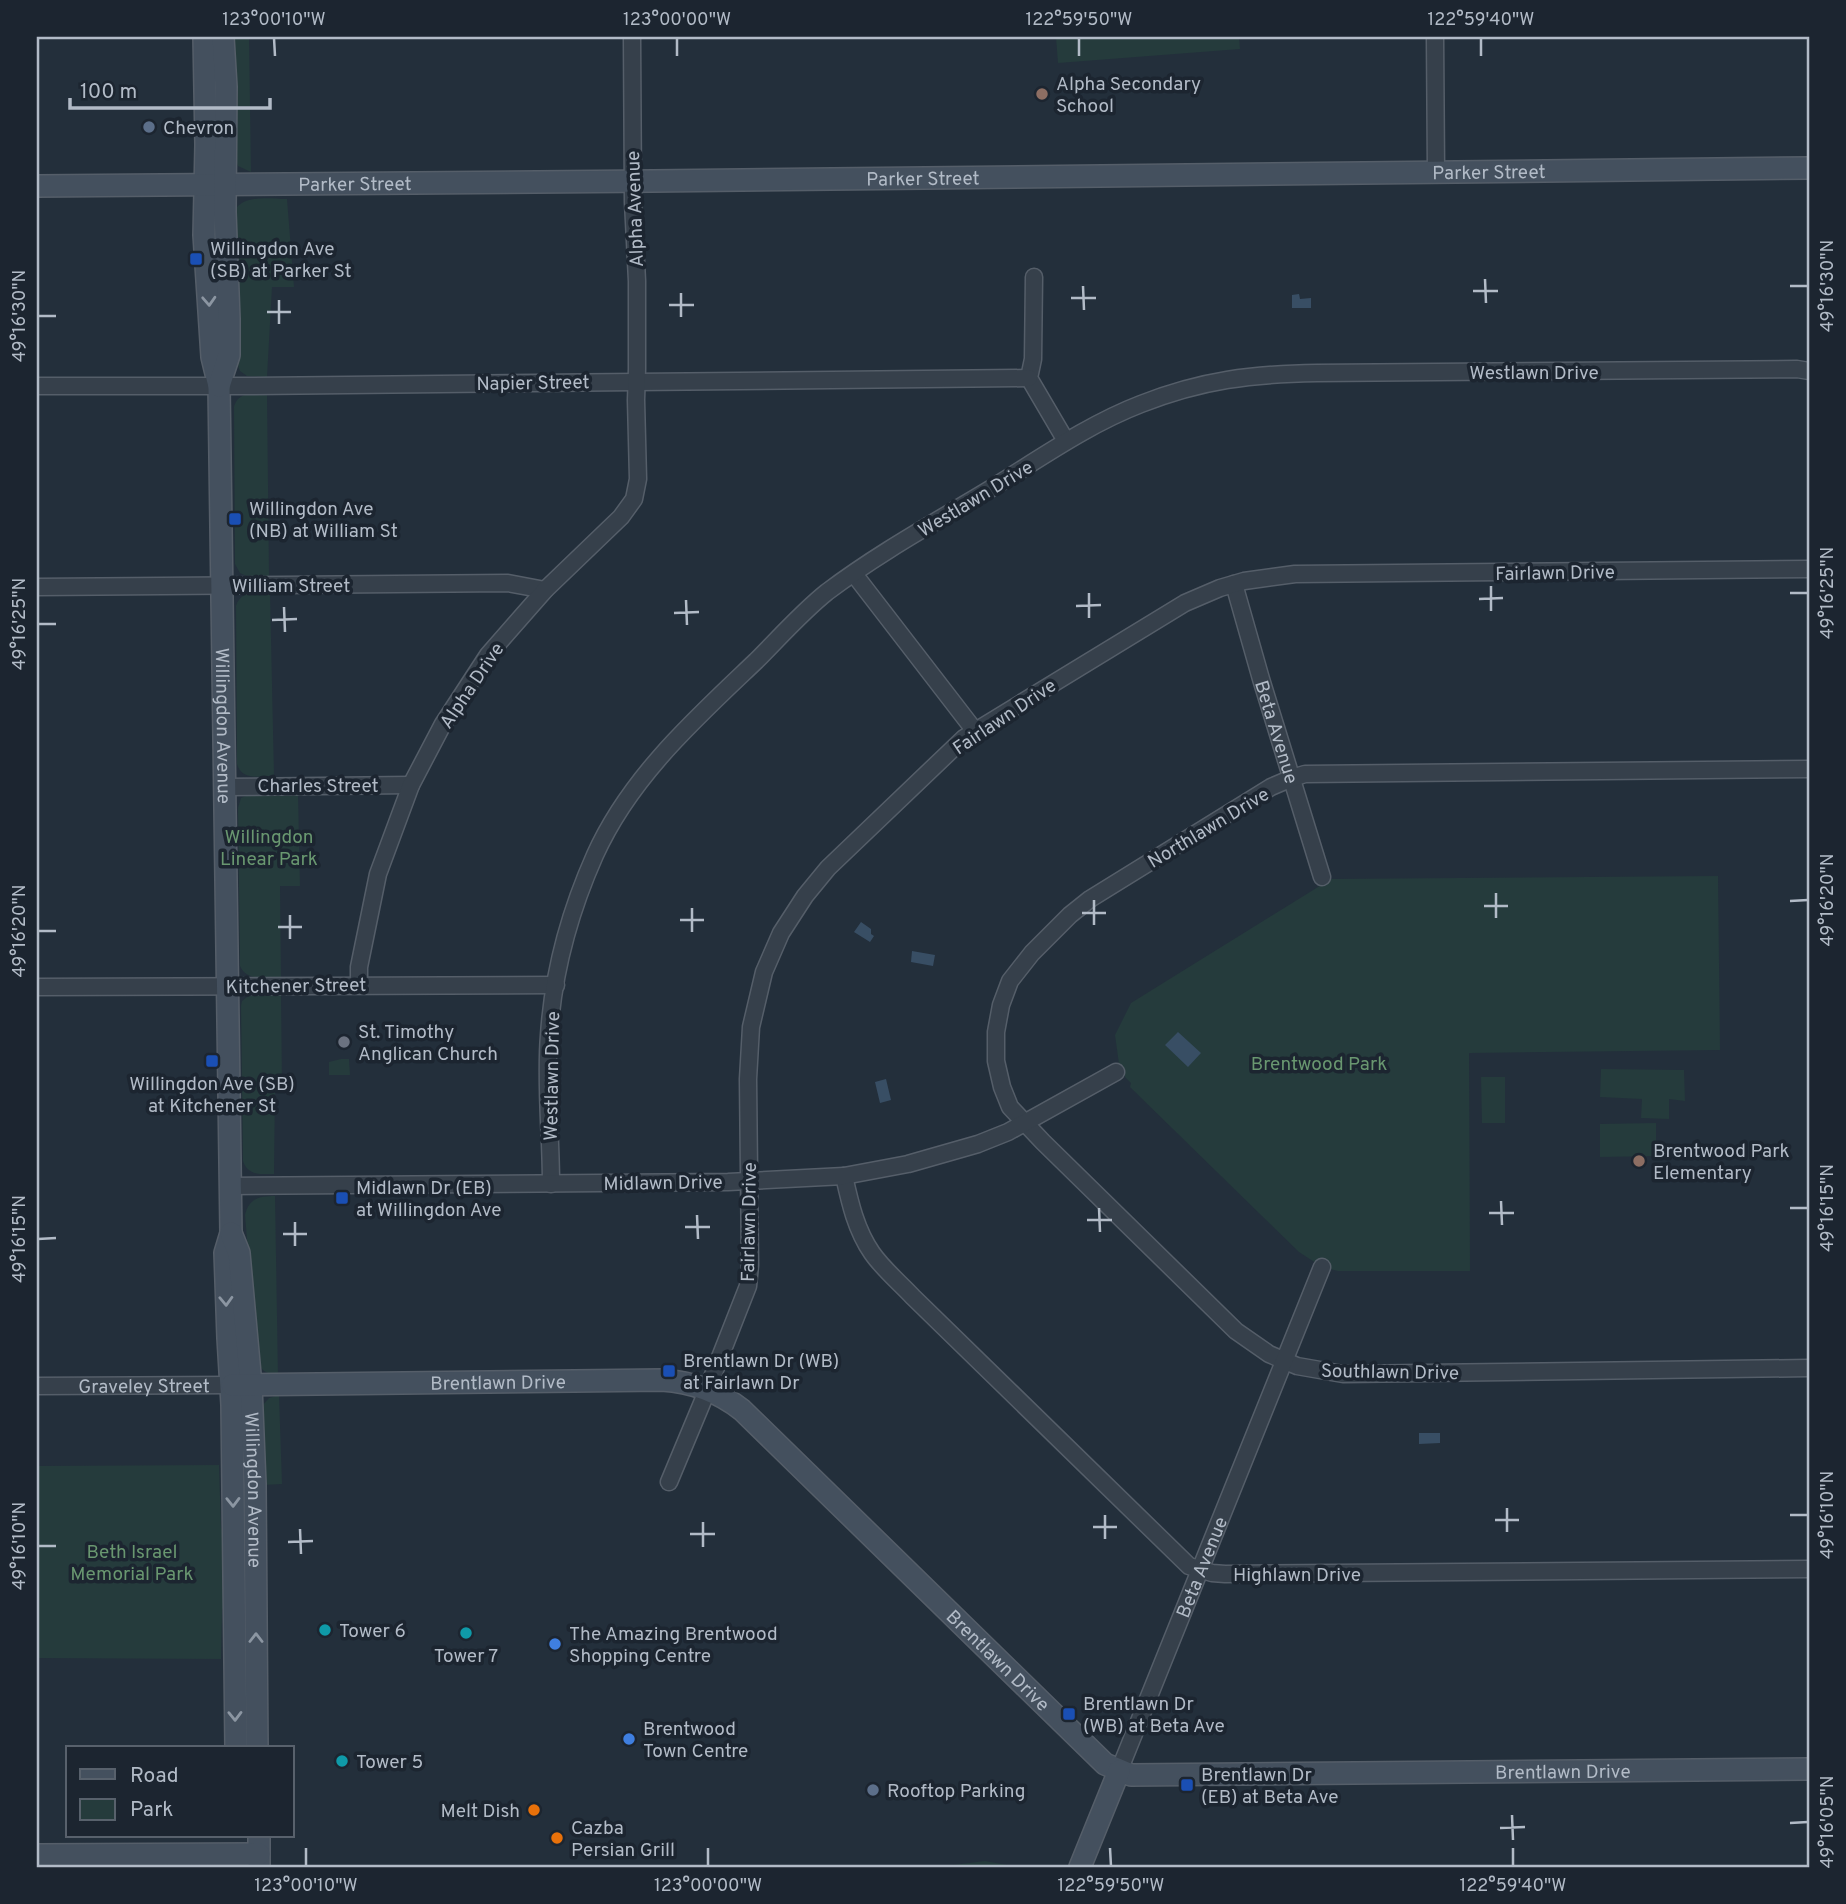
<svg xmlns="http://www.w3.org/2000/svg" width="1846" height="1904" font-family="Overpass,sans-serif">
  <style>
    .green { fill: #253b3c }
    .water { fill: #384e64 }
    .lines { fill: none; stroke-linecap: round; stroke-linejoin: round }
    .street-casing { stroke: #555e69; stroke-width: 19 }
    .secondary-casing { stroke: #555e69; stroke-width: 24 }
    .street { stroke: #36404b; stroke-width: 16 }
    .secondary { stroke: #44505e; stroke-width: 21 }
    .oneway { stroke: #8c96a2 }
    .ticks { fill: none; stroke: #b2bbc7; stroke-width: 2.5 }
    .education-dot { fill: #8d6e63; stroke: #1c2530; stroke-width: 2.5 }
    .service-dot { fill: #5c6f8a; stroke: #1c2530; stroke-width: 2.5 }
    .transit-dot { fill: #1a4fb4; stroke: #1c2530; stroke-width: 2.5 }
    .worship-dot { fill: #6b7280; stroke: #1c2530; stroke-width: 2.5 }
    .culture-dot { fill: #0f9aa8; stroke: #1c2530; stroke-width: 2.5 }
    .shop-dot { fill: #3f7fe0; stroke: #1c2530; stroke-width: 2.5 }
    .food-dot { fill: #e8710a; stroke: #1c2530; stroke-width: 2.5 }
    .labels { text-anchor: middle; stroke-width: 7; stroke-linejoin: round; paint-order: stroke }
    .poi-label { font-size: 19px; fill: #b2bbc7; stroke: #1c2530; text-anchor: start }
    .street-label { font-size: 19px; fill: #b2bbc7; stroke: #1c2530 }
    .park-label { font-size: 19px; fill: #699770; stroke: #1c2530 }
    .neatline { fill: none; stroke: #b2bbc7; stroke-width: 2.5 }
    .ticks-label { font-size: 18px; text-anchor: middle; fill: #b2bbc7 }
  </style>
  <rect width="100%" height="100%" fill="#232f3b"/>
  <path class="green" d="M229,37h20l2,135 -13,-6 -4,-10z
    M1056,37h183l1,12 -182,14z
    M287,199l7,88h-22l-5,90 -20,-1 -7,-5 -3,-8 -2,-153c9,-16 35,-11 52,-11z
    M267,393l2,183 -21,1 -8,-4 -5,-9 -1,-157c4,-16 19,-13 33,-14z
    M270,593l4,183c-15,0 -32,5 -37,-12l-1,-158c5,-16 20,-13 34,-13z
    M250,794h48l2,92h-20l1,91c-15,0 -34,5 -41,-11l-2,-158 3,-10z
    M1718,876l2,174 -251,3 1,218h-132l-16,-4 -23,-15 -169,-165 1,-4 -6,-6 -6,-13 -4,-29 16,-32 200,-124z
    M281,993l1,93h-7l-1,88c-13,0 -26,2 -31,-13l-2,-155 1,-5 9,-7z
    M341,1059h8l1,16h-21v-13z
    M1601,1069l83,1 1,31 -16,-2v20l-28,-1 1,-19 -42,-2z
    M1481,1077h24v46h-23z
    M1656,1123v33l-56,1v-33z
    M275,1196l3,180c-12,-3 -18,-5 -21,-17l-12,-144c4,-17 15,-19 30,-19z
    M279,1395l3,89 -19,1 -1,-79 7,-8z
    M219,1465l2,63 5,8 1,66 -5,8 -1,49 -184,-1v-192z
    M985,1861l33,6h-82h2z"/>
  <path class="water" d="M1299,294l1,5 11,-1v10h-19v-13z
    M861,922l10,7v5l3,2 -4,6 -16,-10z
    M912,951l23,4 -2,11 -22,-4z
    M1178,1032l23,21 -13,14 -23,-22z
    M886,1079l5,21 -11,3 -5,-21z
    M1419,1433h21v10l-21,1z"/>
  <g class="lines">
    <defs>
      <g id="street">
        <path d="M1435,37l1,135"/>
        <path d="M1034,277l-1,82 -4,19 37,63"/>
        <path d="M37,386h209l783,-8"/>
        <path d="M854,574l121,157"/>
        <path id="s1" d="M1234,584l27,95 61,198"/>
        <path d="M37,587l471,-4 37,7"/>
        <path d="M1809,769l-504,5 -13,4 -21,9 -181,112 -20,16 -38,38 -22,28 -9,24 -5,27v29l6,26 8,20 33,35 193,189 33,23 28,12 46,8 466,-6"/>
        <path d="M224,787l187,-2"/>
        <path d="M359,984v-17l19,-93 33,-89 32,-61 45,-69 57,-65 76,-73 13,-18 4,-20 -2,-79 1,-31v-88l-4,-79 -1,-165"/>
        <path d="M37,987l519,-2"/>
        <path d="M844,1176c6,27 12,54 28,77 11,16 28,30 41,44l276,269 23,7 13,1 584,-5"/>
        <path d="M551,1184c0,-50 -6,-100 -2,-149 4,-61 21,-124 46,-180 35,-78 100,-136 161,-194 23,-23 46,-49 71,-69 53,-40 112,-72 168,-106 47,-29 94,-62 146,-82 61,-24 111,-30 176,-31l480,-4 12,2"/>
        <path d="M230,1186l498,-4 116,-6 64,-12 70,-20 30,-12 108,-60"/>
        <path id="s2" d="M37,1386l195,-1"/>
        <path d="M669,1482l33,-79 46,-117 2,-21 -2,-186 3,-52 13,-55 17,-39 24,-37 23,-28 136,-130 221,-135 35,-15 24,-7 51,-7 514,-5"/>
        <path id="s3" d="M1119,1771l203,-504"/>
      </g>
      <g id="secondary">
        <path id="s4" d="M204,37l2,108 -2,90 8,122 7,29 12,847 -6,20 3,85 4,67 4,343"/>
        <path id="s5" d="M37,186l616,-5 1156,-13"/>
        <path d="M219,386l10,-31v-36l-4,-107 1,-125 -3,-50"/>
        <path id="s6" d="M231,1233l8,20 12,132 4,99 2,264"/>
        <path id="s7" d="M232,1385l430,-5c31,2 56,11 80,30l363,354 26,11 678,-6"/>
        <path d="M259,1836v31"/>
        <path d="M37,1855l222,-1"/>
        <path d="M1080,1867l39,-96"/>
      </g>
    </defs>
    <use href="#street" class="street-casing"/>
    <use href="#secondary" class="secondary-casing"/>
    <use href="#street" class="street"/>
    <use href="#secondary" class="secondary"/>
  </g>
  <defs><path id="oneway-chevron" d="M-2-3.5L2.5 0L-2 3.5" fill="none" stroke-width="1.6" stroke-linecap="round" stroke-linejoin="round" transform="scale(1.75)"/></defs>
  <g class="oneway">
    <use href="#oneway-chevron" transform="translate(209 301) rotate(87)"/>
    <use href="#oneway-chevron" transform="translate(226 1301) rotate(88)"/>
    <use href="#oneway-chevron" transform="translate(233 1502) rotate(89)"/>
    <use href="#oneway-chevron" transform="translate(256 1638) rotate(-90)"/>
    <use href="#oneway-chevron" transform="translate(235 1716) rotate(89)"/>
  </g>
  <path class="ticks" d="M274,38l1,18M677,38v18M1079,38v18M1481,38v18M1485,279l1,24M1083,286l1,24M1790,286h18M1473,291h25M681,293v24M1071,298h25M279,300v24M669,305h25M267,312h24M38,316h18M1491,586v25M1089,593v25M1790,593h18M1479,599l24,-1M686,600l1,25M1076,606l25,-1M284,607l1,25M674,613l25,-1M272,620l25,-1M38,624h18M1496,893v25M1094,900v25M1790,901l18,-1M1484,906h24M692,908v24M1082,913h24M290,915v24M680,920h24M278,927h24M38,931h18M1501,1201l1,24M1099,1208l1,24M1790,1208h18M1489,1213h25M697,1215l1,24M1087,1220h25M295,1222v24M685,1227h25M283,1234h24M38,1239l18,-1M1507,1508v24M1105,1515v24M1790,1515h18M1495,1520h24M703,1522v25M1093,1527h24M300,1529l1,25M690,1534h25M288,1542l25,-1M38,1546h18M1512,1815l1,25M1790,1823l18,-1M1500,1828l25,-1M306,1848v18M708,1848v18M1110,1848l1,18M1513,1848v18"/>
  <g class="education-dot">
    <circle cx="1042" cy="94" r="7"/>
    <circle cx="1639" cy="1161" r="7"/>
  </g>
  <g class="service-dot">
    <circle cx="149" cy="127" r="7"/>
    <circle cx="873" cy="1790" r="7"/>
  </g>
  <g class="transit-dot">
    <rect x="189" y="252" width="14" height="14" rx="3.5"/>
    <rect x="228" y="512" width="14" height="14" rx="3.5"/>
    <rect x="205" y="1054" width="14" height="14" rx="3.5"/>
    <rect x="335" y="1191" width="14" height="14" rx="3.5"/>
    <rect x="662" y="1364" width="14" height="14" rx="3.5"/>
    <rect x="1062" y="1707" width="14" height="14" rx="3.5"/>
    <rect x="1180" y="1778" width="14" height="14" rx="3.5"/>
  </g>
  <circle class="worship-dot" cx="344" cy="1042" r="7"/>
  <g class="culture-dot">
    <circle cx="325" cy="1630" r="7"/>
    <circle cx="466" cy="1633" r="7"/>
    <circle cx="342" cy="1761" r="7"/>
  </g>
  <g class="shop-dot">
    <circle cx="555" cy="1644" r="7"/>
    <circle cx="629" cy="1739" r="7"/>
  </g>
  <g class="food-dot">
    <circle cx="534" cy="1810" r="7"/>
    <circle cx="557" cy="1838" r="7"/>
  </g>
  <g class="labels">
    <g class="poi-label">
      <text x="1056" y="90">Alpha Secondary<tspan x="1056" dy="22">School</tspan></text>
      <text x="163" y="134">Chevron</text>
      <text x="210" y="255">Willingdon Ave<tspan x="210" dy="22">(SB) at Parker St</tspan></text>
      <text x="249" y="515">Willingdon Ave<tspan x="249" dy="22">(NB) at William St</tspan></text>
      <text x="358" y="1038">St. Timothy<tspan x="358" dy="22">Anglican Church</tspan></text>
      <text x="212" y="1090" text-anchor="middle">Willingdon Ave (SB)<tspan x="212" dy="22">at Kitchener St</tspan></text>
      <text x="1653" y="1157">Brentwood Park<tspan x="1653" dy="22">Elementary</tspan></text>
      <text x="356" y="1194">Midlawn Dr (EB)<tspan x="356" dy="22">at Willingdon Ave</tspan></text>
      <text x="683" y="1367">Brentlawn Dr (WB)<tspan x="683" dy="22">at Fairlawn Dr</tspan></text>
      <text x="339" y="1637">Tower 6</text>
      <text x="569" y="1640">The Amazing Brentwood<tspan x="569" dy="22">Shopping Centre</tspan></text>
      <text x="466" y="1662" text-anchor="middle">Tower 7</text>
      <text x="1083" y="1710">Brentlawn Dr<tspan x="1083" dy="22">(WB) at Beta Ave</tspan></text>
      <text x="643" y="1735">Brentwood<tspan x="643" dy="22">Town Centre</tspan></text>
      <text x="356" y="1768">Tower 5</text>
      <text x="1201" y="1781">Brentlawn Dr<tspan x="1201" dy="22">(EB) at Beta Ave</tspan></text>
      <text x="887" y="1797">Rooftop Parking</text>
      <text x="520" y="1817" text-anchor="end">Melt Dish</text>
      <text x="571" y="1834">Cazba<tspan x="571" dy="22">Persian Grill</tspan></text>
    </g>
    <g class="street-label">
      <text dy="7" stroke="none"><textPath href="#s5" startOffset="1452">Parker Street</textPath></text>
      <text dy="7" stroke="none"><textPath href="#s5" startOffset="886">Parker Street</textPath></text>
      <text dy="7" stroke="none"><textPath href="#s5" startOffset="318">Parker Street</textPath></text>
      <text transform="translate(634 209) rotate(-92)" y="7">Alpha Avenue</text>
      <text x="1534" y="379">Westlawn Drive</text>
      <text transform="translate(533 382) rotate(-1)" y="7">Napier Street</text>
      <text transform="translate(975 498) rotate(-31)" y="7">Westlawn Drive</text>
      <text transform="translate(1555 572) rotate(-1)" y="7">Fairlawn Drive</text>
      <text x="291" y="592">William Street</text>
      <text transform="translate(471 685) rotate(-56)" y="7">Alpha Drive</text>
      <text transform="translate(1004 716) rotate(-34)" y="7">Fairlawn Drive</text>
      <text dy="7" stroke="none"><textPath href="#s4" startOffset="690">Willingdon Avenue</textPath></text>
      <text dy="7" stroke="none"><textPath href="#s1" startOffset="154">Beta Avenue</textPath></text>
      <text x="318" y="792">Charles Street</text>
      <text transform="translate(1208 827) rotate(-31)" y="7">Northlawn Drive</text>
      <text transform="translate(296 985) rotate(-1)" y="7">Kitchener Street</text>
      <text transform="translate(551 1076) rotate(-89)" y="7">Westlawn Drive</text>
      <text transform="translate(663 1182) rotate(-1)" y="7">Midlawn Drive</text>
      <text transform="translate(748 1222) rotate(-89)" y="7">Fairlawn Drive</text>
      <text transform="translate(1390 1371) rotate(1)" y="7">Southlawn Drive</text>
      <text dy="7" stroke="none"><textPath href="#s7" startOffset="266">Brentlawn Drive</textPath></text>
      <text dy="7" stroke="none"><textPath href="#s2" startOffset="107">Graveley Street</textPath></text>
      <text dy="7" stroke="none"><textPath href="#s6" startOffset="259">Willingdon Avenue</textPath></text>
      <text dy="7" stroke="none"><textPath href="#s3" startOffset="220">Beta Avenue</textPath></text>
      <text x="1297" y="1581">Highlawn Drive</text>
      <text dy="7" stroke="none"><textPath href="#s7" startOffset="875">Brentlawn Drive</textPath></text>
      <text dy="7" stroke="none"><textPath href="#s7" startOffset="1484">Brentlawn Drive</textPath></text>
    </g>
    <g class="park-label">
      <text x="269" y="843">Willingdon<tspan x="269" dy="22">Linear Park</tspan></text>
      <text x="1319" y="1070">Brentwood Park</text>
      <text x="132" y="1558">Beth Israel<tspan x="132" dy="22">Memorial Park</tspan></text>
    </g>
  </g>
  <rect width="1846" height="1904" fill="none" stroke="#1c2530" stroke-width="77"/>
  <rect x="66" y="1746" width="228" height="91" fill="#1c2530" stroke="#58616c" stroke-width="2"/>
  <rect x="80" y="1769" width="35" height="10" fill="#44505e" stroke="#58616c" stroke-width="2"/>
  <text x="130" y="1782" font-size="21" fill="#b2bbc7">Road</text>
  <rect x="80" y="1799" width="35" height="21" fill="#253b3c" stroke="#58616c" stroke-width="2"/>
  <text x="130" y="1816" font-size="21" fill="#b2bbc7">Park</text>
  <path d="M70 98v10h200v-10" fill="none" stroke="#b2bbc7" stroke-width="3.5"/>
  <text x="80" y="98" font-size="21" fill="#b2bbc7" stroke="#1c2530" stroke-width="5" paint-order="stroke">100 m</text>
  <rect x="38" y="38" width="1770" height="1828" class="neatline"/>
  <g class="ticks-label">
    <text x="274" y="25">123°00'10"W</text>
    <text x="677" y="25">123°00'00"W</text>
    <text x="1079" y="25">122°59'50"W</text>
    <text x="1481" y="25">122°59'40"W</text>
    <text transform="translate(1827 286) rotate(-90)" y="6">49°16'30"N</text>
    <text transform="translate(19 316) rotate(-90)" y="6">49°16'30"N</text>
    <text transform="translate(1827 593) rotate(-90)" y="6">49°16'25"N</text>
    <text transform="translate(19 624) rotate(-90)" y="6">49°16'25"N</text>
    <text transform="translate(1827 900) rotate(-90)" y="6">49°16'20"N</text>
    <text transform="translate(19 931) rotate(-90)" y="6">49°16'20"N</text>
    <text transform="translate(1827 1208) rotate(-90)" y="6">49°16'15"N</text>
    <text transform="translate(19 1239) rotate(-90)" y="6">49°16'15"N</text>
    <text transform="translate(1827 1515) rotate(-90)" y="6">49°16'10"N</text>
    <text transform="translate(19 1546) rotate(-90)" y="6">49°16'10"N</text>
    <text transform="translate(1827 1822) rotate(-90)" y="6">49°16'05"N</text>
    <text x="306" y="1891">123°00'10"W</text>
    <text x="708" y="1891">123°00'00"W</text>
    <text x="1111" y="1891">122°59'50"W</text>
    <text x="1513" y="1891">122°59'40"W</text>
  </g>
</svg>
